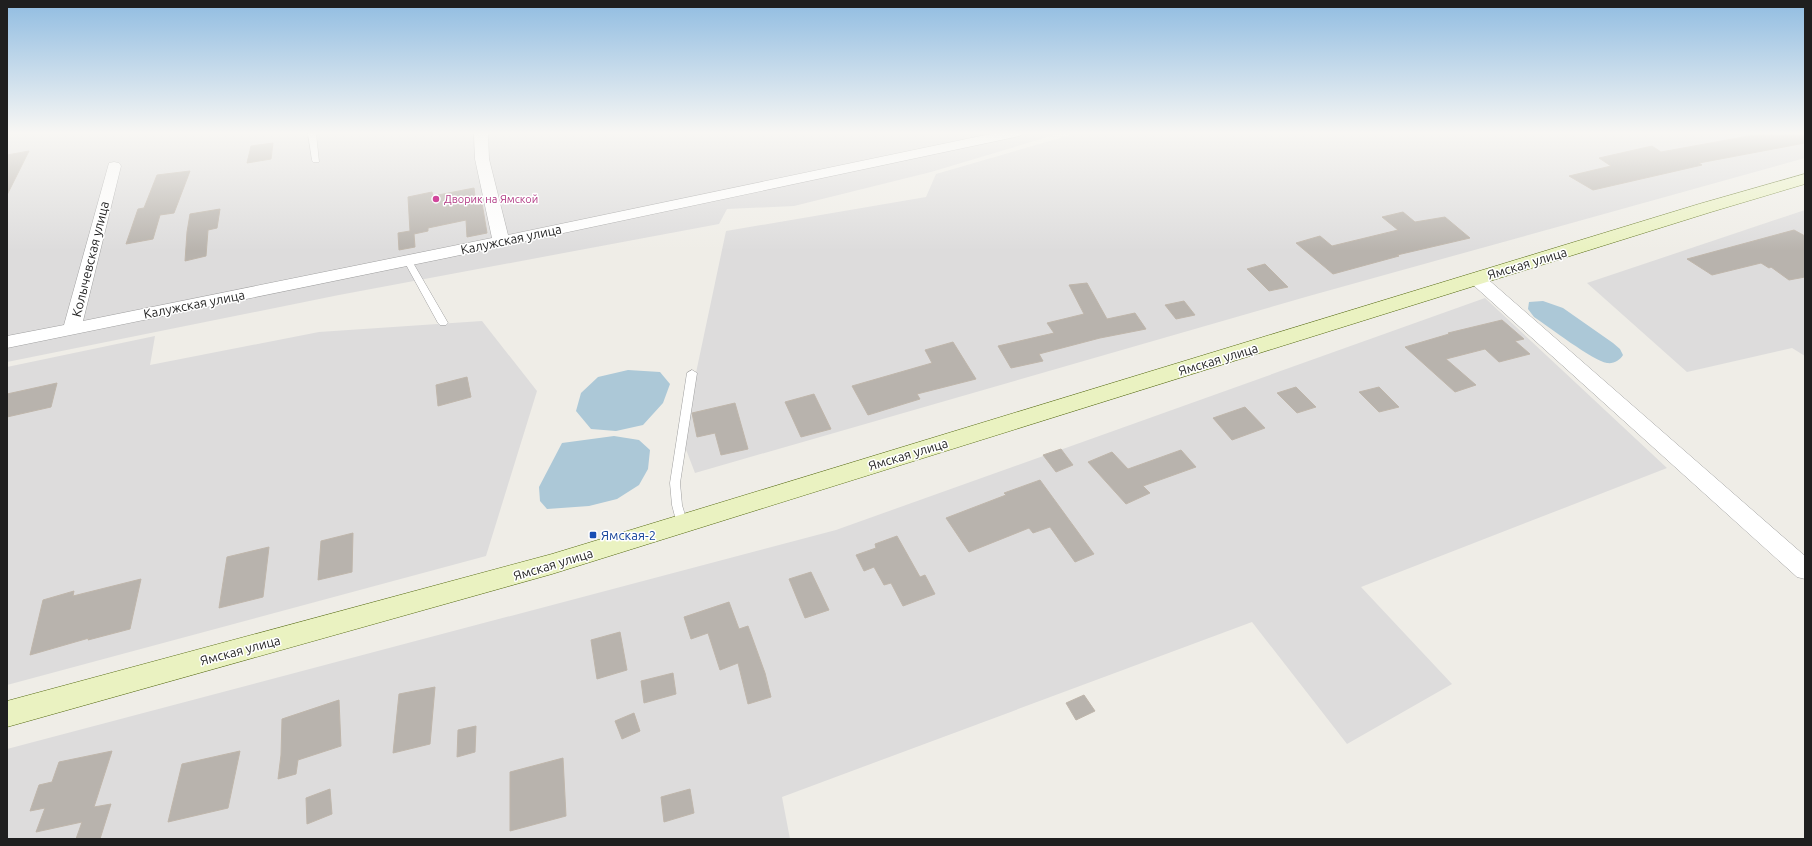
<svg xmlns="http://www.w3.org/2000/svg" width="1812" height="846" font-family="Ubuntu,sans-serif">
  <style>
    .residential { fill: #dddcdc }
    .water { fill: #acc8d7 }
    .building { fill: #b8b3ad; stroke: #bfb6ab }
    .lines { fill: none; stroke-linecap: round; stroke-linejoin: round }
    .service-casing { stroke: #a0a0a0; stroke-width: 1 }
    .minor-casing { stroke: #a0a0a0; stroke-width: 1 }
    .secondary-casing { stroke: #566a12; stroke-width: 1 }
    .service { fill: #fff; fill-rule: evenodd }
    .minor { fill: #fff; fill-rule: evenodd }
    .secondary { fill: #eaf2c1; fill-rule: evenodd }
    .hotel-dot { fill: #d1479c; stroke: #fff; stroke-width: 1.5 }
    .transit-dot { fill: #1a4fb4; stroke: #fff; stroke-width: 1.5 }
    .labels { text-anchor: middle; stroke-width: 3; stroke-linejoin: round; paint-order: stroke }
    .far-hotel-label { font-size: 11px; fill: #b23c85; stroke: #fff; text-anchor: start }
    .street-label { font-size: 13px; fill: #1f1f1f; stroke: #fff }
    .transit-label { font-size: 13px; fill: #164399; stroke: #fff; text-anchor: start }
  </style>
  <rect width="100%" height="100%" fill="#efede7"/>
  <path class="residential" d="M7,133h1054l-130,39 -137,34 -67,3 -8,15 -380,71 -332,67z
    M1077,133h728v25l-496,138 -614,177 -13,-34 44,-208 200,-34 10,-23z
    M1805,210v146l-13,-8 -105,24 -100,-89z
    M1485,298l182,170 -306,119 91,97 -105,60 -95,-122 -470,175 8,42h-783v-90l829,-219z
    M482,321l55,70 -51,165 -479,129v-318l148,-31 -5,29 169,-33z"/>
  <path class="water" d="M1543,301l20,7 50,35 7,6 3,6c-3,5 -9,9 -16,8 -14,-2 -59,-37 -73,-46l-6,-8 1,-7z
    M628,370l32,2 10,12 -7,19 -20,22 -27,6 -25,-2 -15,-18 5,-18 17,-16z
    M614,436l25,4 11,10 -2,19 -9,16 -22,14 -28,7 -42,3 -7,-8 -1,-14 23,-44z"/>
  <path class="building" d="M1765,133h40v10l-106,20 3,2 -109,25 -24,-14 42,-10 -12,-8 53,-12 9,6z
    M273,143l-2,16 -24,4 4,-17z
    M29,151l-22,44v-40z
    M190,171l-16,42 -14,2 -7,24 -27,5 12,-35 6,-1 13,-33z
    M474,188l2,17 6,-2 5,30 -20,4 -1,-17 -38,8v3l-14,3 1,13 -16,3 -1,-17 12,-2 -2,-34 24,-5 1,4z
    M220,209l-3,19 -9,2 -2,26 -21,5 2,-29 3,-18z
    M1403,212l12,10 30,-5 25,21 -73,17 2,1 -66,18 -37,-31 24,-7 12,10 66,-16 -16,-13z
    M1794,230l11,6v41l-16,3 -18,-13 -2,1 -8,-5 -49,12 -25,-16z
    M1265,264l23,23 -19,4 -22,-22z
    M1087,283l20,36 28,-6 11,16 -46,9 -61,16 4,7 -32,7 -13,-22 56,-13 -7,-10 37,-9 -15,-29z
    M1184,301l11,14 -19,4 -11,-14z
    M1502,320l22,19 -9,2 15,13 -31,8 -14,-13 -39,10 30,26 -21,7 -50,-45 44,-13 -1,-1z
    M953,342l23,37 -59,15 3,5 -52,16 -16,-29 80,-23 -7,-13z
    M467,377l4,20 -33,9 -2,-21z
    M57,383l-6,24 -44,10v-23z
    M1296,387l20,20 -19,6 -20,-20z
    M1379,387l20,20 -20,5 -20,-20z
    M814,394l17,35 -30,8 -16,-35z
    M735,403l13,46 -27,6 -6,-22 -18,4 -5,-24z
    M1245,407l20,21 -33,12 -19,-22z
    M1061,449l12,16 -17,7 -13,-17z
    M1181,450l15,17 -53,19 7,7 -24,11 -38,-42 24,-10 16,17z
    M1040,480l54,74 -19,8 -25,-35 -17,6 -4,-5 -60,24 -23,-34 60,-23 -2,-2z
    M353,533l-1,39 -34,8 3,-39z
    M897,536l23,41 5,-2 10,19 -32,12 -12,-23 -7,2 -10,-18 -10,4 -8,-16 20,-7 -1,-4z
    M269,547l-6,50 -44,11 8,-51z
    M811,572l18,38 -24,8 -16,-39z
    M141,579l-11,50 -42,11 1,-2 -59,17 13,-55 31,-9 -1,5z
    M729,602l10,27 9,-3 17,47 6,24 -23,7 -10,-41 -18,7 -12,-37 -17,6 -7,-22z
    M620,632l7,38 -30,9 -6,-39z
    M673,673l3,21 -32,9 -3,-22z
    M435,687l-5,57 -37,9 6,-59z
    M1084,695l11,16 -19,9 -10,-17z
    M339,700l2,46 -43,14 -2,14 -18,5 3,-24 1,-36z
    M634,713l6,18 -18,8 -7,-18z
    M476,726l-1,26 -18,5 1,-27z
    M112,751l-18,56 17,-3 -11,35h-24l6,-17 -46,10 9,-24 -15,3 9,-26 13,-3 7,-20z
    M240,751l-12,57 -60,14 14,-58z
    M563,758l3,58 -56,15v-59z
    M330,789l2,25 -25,10 -1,-26z
    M690,789l4,24 -30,9 -3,-25z"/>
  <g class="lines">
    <defs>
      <path id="service" d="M308,133h8l3,29h-6l-1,-2z
        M408,258l4,3 36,62 -2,2h-6l-2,-2 -34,-62z
        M692,370l5,3 -17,110 2,22 6,20 -2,3 -4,1 -4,-1 -6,-23 -2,-22 17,-110z"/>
      <path id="minor" d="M474,133h14l1,26 19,76 487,-102h27l-2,3 -5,1 -569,121 -439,90v-12l57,-11 45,-162 5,-1 5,1 2,3 -38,155 409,-83 -17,-79z
        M1477,274l6,1 322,281v23l-8,-2 -326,-294 -3,-4 3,-4z"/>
      <path id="secondary" d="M1805,174v10l-94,28 -1159,362 -545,153v-26l545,-147 1147,-350z"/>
    </defs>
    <use href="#service" class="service-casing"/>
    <use href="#minor" class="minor-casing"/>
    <use href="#secondary" class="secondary-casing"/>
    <use href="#service" class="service"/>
    <use href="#minor" class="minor"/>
    <use href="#secondary" class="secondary"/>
  </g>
  <linearGradient id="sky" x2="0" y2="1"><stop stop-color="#90bce1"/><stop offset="0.53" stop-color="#f8f7f4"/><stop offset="1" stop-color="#f8f7f4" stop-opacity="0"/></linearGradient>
  <rect width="1812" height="251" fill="url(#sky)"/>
  <circle class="hotel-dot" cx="436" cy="199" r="4"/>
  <rect class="transit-dot" x="589" y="531" width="8" height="8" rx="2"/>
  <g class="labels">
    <g class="far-hotel-label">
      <text x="444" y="203">Дворик на Ямской</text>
    </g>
    <g class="street-label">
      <text transform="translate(511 239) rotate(-12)" y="5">Калужская улица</text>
      <text transform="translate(90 259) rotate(-76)" y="5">Колычевская улица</text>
      <text transform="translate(1527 263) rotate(-17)" y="5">Ямская улица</text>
      <text transform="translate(194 304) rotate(-11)" y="5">Калужская улица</text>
      <text transform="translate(1218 359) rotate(-17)" y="5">Ямская улица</text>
      <text transform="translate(908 454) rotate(-17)" y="5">Ямская улица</text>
      <text transform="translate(553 564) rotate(-17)" y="5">Ямская улица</text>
      <text transform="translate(240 650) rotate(-15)" y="5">Ямская улица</text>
    </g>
    <g class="transit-label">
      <text x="601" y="540">Ямская-2</text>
    </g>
  </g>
  <rect width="1812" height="846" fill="none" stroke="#1f1f1f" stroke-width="16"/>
</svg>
